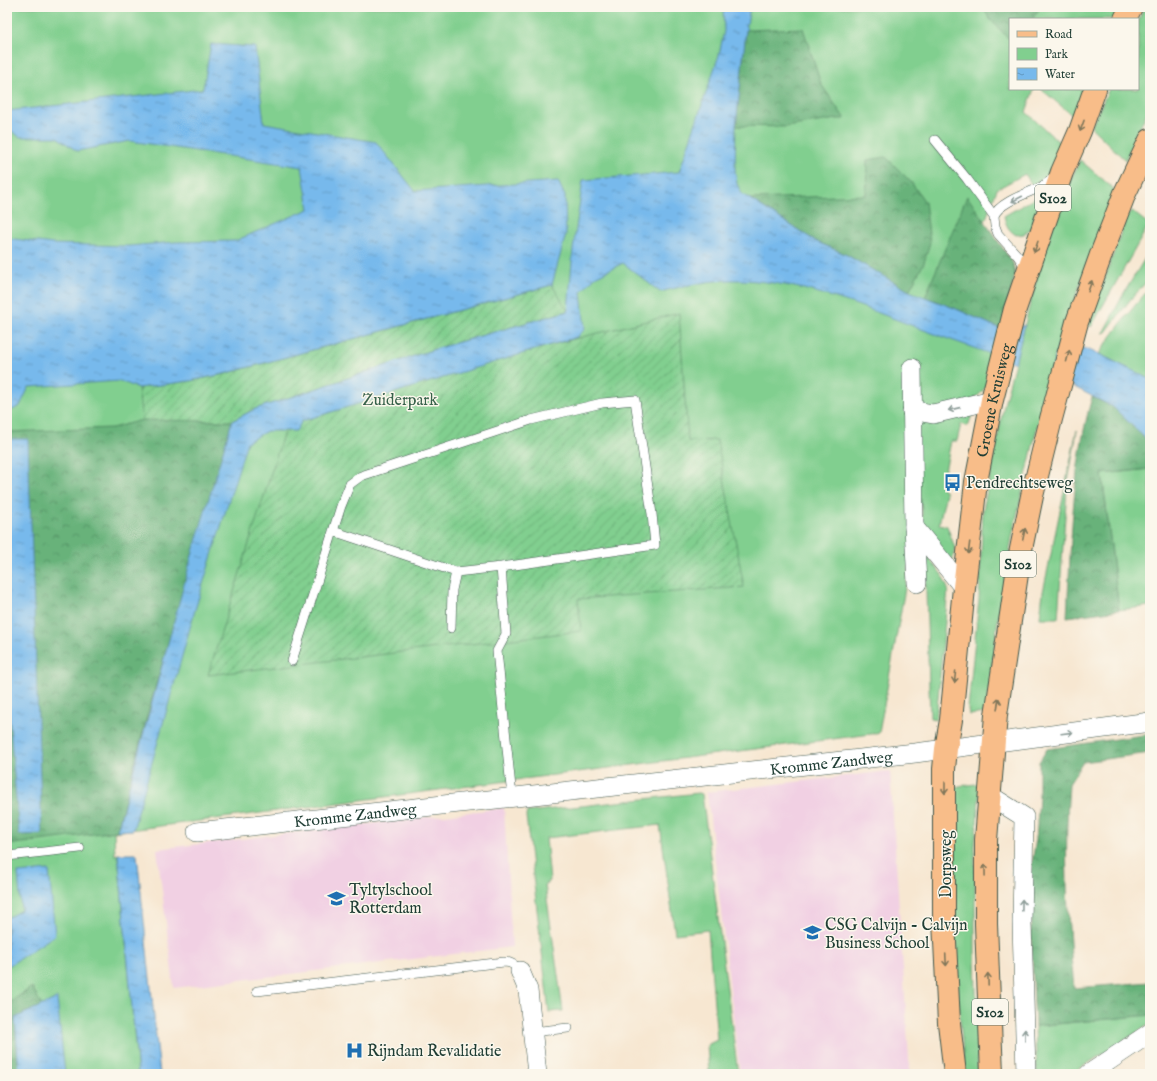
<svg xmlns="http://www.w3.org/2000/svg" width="1157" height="1081" font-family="'IM FELL English',serif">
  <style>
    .built { fill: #f1d0e3 }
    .green { fill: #81cf8f; stroke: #508662 }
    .forest { fill: url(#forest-crowns); stroke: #447857 }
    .garden { fill: url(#garden-furrows); stroke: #508662 }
    .water { fill: url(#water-ripples); stroke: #4b7b90 }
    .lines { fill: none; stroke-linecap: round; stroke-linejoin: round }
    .lane-casing { stroke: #3f564c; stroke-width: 10 }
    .street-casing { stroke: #3f564c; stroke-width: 20 }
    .primary-casing { stroke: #3f564c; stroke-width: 24 }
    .lane { stroke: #fff; stroke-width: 9 }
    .street { stroke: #fff; stroke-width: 19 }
    .primary { stroke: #f8bd89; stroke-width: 22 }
    .oneway { stroke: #81775a }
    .oneway2 { stroke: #8f9e9a }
    .labels { text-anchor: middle; stroke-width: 3; stroke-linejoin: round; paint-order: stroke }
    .shield { fill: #fbf7ec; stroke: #61756b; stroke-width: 1 }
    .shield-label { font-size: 15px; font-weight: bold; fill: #1f3d34 }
    .park-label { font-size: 16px; fill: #38624b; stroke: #fbf7ec }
    .street-label { font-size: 16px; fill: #1f3d34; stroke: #fbf7ec }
    .poi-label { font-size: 16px; fill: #1f3d34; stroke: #fbf7ec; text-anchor: start }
  </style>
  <defs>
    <pattern id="forest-crowns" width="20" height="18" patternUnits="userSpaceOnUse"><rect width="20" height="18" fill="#68b27a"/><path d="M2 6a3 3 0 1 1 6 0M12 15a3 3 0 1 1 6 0" fill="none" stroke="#559265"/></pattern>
    <pattern id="garden-furrows" width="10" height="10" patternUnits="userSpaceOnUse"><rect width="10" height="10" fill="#81cf8f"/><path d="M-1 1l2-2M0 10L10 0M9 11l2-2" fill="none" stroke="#69a976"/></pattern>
    <pattern id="water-ripples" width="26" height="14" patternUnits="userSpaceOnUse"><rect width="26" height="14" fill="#77b9ec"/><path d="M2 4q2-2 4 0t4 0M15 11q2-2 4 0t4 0" fill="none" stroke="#6198c0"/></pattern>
  </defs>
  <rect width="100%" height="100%" fill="#fbf7ec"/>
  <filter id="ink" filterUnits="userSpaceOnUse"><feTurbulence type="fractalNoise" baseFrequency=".025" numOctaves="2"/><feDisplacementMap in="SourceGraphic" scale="8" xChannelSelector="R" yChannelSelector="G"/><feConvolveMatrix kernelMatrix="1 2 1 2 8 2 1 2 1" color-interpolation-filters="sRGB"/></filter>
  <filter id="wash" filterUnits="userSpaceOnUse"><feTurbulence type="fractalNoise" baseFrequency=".012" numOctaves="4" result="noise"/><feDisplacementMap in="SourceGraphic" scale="16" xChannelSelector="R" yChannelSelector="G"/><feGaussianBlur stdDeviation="0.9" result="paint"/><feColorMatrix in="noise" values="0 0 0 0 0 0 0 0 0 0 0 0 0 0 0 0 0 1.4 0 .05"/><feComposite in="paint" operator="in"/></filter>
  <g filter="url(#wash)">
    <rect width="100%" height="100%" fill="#f7e7d1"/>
    <path class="built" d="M890,771l20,303h-170l-33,-282z
      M504,808l8,139 -338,41 -17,-139z"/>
    <path class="green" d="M7,7h1116l-6,12h-107v70h24l-8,23 35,32c-8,23 -7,29 -29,41l-7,-11 -28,15 -39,105 37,61 -7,27 -6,10 -8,7 -4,15 2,1 -4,11 -7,-2 -4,17h-6l-9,45 4,7 -7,31 8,2 8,22 -3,15 -29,-36 -2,-28 -42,234 -765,99 1,23 3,-1 20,220h-131z
      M1144,7h6v99l-25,54 -34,-33 18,-38h29v-67z
      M1041,89h43l-11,27z
      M1080,160l35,30 -55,149 -16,58 -32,140 -14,81 -12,95 -17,2 -1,-7 11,-109 4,-89 21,-105 41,-159 16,-45z
      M1037,197l3,2 -9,29 -7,6 -8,1c-8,-5 -10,-10 -12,-19z
      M1132,211l15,12 1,3 -57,101 -2,-3 38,-109z
      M1150,250v28l-20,22 -24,32 -3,1 21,-40z
      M1150,288v91l-51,-25c16,-23 32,-45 51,-66z
      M1077,430l-10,57 -9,131h-18l3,-26z
      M1150,469v137l-31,4 -17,-136z
      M929,558l13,17 6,14 -12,130 -6,-1 -5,-159z
      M976,784l4,4 -5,58v109l3,118h-13l-6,-64 -4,-82 -1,-139 5,-2z
      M698,793l4,1 36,280h-29l-2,-29 10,-5 -9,-110 -33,4 -15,-109 -114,13 4,43 -5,4 18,126 -14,1 -23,-196 1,-4z
      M1150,1015v9l-79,50h-34l-2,-48z"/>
    <path class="forest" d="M983,7h58l-9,12h-22v21l-21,-22z
      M803,28l18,56 24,35h-8l-51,8 -50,-1 10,-96z
      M886,157l25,25 14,20 5,40 -6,21 -15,28 -64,-37 -28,-12 -67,-43 116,-4 1,-35z
      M967,196l46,67 2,12 -14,54 -47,-21 -29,-11z
      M1092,397l21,10 37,36v26l-48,5 17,136 -52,7c4,-74 5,-149 25,-220z
      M142,420l90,1 -88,306 -27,104 -110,14v-413l105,-4z
      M1150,734v19l-67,9 -14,22c-5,68 -2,136 5,204l76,-6v33l-115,11 -6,-145 7,-42 3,-41v-36l8,-13z
      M32,987l10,19 -27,12 4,56h-12v-70z"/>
    <path class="garden" d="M552,285l16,26 -130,37 -183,61 -23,12 -90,-1 -4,-32 52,-7 34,-7z
      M679,313l9,128 29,-1 27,147 -166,12 3,32 -373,44 78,-250 264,-80z"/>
    <path class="water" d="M723,7h27l-4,23 -10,96 -1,43 2,15 5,10 75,48 28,12 64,37 45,17 47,21 24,-4 -10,38c-34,-13 -68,-24 -102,-37 -55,-21 -112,-44 -172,-46 -28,-1 -54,5 -81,12l-37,-29 -28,14 -14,15 4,37 -8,8 -275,84 -6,10h-29l-20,11 -52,168 -62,220 -16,1 75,-276 40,-134 23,-12 183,-61 130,-37 5,-62 10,-69 96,-8 40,-117 5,-24z
      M211,44l44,3 9,76 112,19 39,49 143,-10 7,15 1,38 -14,51 -328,89 -34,7 -52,7 -18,-7 -91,6 -9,19 -13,7v-175l46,6 76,2 46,-4 60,-1 74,-32 -7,-42 -172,-26 -53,10 -20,-14h-37l-13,-9v-17l196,-22z
      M1060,339l39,15 51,25v64l-37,-36 -54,-28 -9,-3z
      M7,439h21l14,395 -23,1 -12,-146z
      M118,854h19l23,220h-22z
      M49,870l6,65 -48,32v-49l14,-8 -3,-37z
      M57,998l8,76h-46l-4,-56z"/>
  </g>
  <g filter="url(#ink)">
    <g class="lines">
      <defs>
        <path id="lane" d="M935,140l32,39 27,37 1,10 3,8 19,21 10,14
          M994,216c4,-13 34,-23 47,-29 5,-3 10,-7 15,-11
          M501,567l5,67 -9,17 15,146
          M451,628l1,-38 4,-18
          M292,661l49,-155 9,-22 11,-8 170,-56 71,-17 33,-3 17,114 3,31 -154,22 -45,5 -123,-41
          M7,856l73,-8
          M257,991l247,-29c8,0 12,4 16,9
          M532,1032l36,-4"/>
        <g id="street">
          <path d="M912,368l2,159 3,56"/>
          <path d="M912,412h10l11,2 59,-14"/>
          <path d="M914,527l50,61"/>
          <path d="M989,795l35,22 -2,105 4,152"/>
          <path id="s1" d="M197,832l718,-79 235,-31"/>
          <path d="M520,971l8,19 9,84"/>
          <path d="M1089,1074l61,-41"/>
        </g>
        <g id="primary">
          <path d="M1125,19l6,-12"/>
          <path id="s2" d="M955,1074l-6,-51 -5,-102v-152l2,-20 5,-29 13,-132 12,-106 16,-82 23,-91 47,-137 18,-41 15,-42"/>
          <path d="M992,1074l-6,-150v-84l10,-125 24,-161 12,-58 19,-77 26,-97 25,-70 23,-59 25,-53"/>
        </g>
      </defs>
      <use href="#lane" class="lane-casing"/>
      <use href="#street" class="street-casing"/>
      <use href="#primary" class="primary-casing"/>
      <use href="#lane" class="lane"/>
      <use href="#street" class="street"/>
      <use href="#primary" class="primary"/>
    </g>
    <defs><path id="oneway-shaft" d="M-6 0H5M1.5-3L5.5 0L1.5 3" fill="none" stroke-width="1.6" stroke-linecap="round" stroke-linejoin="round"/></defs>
    <g class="oneway">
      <use href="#oneway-shaft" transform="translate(1082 126) rotate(110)"/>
      <use href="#oneway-shaft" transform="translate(1036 247) rotate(109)"/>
      <use href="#oneway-shaft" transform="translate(1090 286) rotate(-71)"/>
      <use href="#oneway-shaft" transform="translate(1068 356) rotate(-75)"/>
      <use href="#oneway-shaft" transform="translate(1024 534) rotate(-78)"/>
      <use href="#oneway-shaft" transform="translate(969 548) rotate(97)"/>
      <use href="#oneway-shaft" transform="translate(955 677) rotate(96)"/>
      <use href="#oneway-shaft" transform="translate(998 704) rotate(-81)"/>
      <use href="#oneway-shaft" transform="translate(945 788) rotate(90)"/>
      <use href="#oneway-shaft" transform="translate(985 870) rotate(-91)"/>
      <use href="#oneway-shaft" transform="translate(946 960) rotate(87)"/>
      <use href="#oneway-shaft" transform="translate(988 979) rotate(-92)"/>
    </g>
    <g class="oneway2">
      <use href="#oneway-shaft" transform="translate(1017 199) rotate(153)"/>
      <use href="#oneway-shaft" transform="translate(954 409) rotate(167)"/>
      <use href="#oneway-shaft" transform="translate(1067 733) rotate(-7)"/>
      <use href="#oneway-shaft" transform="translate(1022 905) rotate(-89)"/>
      <use href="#oneway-shaft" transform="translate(1025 1035) rotate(-91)"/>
    </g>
  </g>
  <defs>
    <symbol id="bus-bare" viewBox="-9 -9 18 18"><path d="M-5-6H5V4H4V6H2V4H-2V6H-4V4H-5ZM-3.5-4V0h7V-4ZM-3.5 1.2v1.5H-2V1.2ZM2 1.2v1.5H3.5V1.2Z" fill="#1f6fb2" stroke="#fbf7ec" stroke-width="2.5" paint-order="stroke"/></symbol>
    <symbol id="school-bare" viewBox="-9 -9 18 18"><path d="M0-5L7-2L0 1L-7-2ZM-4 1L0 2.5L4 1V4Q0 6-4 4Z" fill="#1f6fb2" stroke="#fbf7ec" stroke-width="2.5" paint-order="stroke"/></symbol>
    <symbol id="hospital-bare" viewBox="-9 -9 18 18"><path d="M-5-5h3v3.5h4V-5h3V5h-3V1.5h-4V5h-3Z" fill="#1f6fb2" stroke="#fbf7ec" stroke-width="2.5" paint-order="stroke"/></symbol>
  </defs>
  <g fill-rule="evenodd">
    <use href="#bus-bare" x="940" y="470" width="25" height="25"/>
    <use href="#school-bare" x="324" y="886" width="25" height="25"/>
    <use href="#school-bare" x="800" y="920" width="25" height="25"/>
    <use href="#hospital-bare" x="342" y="1038" width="25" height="25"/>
  </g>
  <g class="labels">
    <g class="shield">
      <rect x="1035" y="185" width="36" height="26" rx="3"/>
      <rect x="1000" y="551" width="36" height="26" rx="3"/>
      <rect x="972" y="999" width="36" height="26" rx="3"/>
    </g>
    <g class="shield-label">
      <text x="1053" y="203">S102</text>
      <text x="1018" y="569">S102</text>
      <text x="990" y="1017">S102</text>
    </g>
    <g class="park-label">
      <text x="400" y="405">Zuiderpark</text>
    </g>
    <g class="street-label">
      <text dy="6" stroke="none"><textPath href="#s2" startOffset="678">Groene Kruisweg</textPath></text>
      <text dy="6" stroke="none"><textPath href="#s1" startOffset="638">Kromme Zandweg</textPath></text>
      <text dy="6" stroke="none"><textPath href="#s1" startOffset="159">Kromme Zandweg</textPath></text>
      <text transform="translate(945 864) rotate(-90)" y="6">Dorpsweg</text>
    </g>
    <g class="poi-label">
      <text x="966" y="488">Pendrechtseweg</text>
      <text x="349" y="895">Tyltylschool<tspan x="349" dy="18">Rotterdam</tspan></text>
      <text x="825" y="930">CSG Calvijn - Calvijn<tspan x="825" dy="18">Business School</tspan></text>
      <text x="367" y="1056">Rijndam Revalidatie</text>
    </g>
  </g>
  <rect width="1157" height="1081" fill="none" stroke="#fbf7ec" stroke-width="24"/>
  <rect x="1009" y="18" width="130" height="72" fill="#fbf7ec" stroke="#a3ada2"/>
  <rect x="1017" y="31" width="20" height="6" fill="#f8bd89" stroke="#a3ada2"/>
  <text x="1045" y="38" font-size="12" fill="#1f3d34">Road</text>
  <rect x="1017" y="48" width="20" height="12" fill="#81cf8f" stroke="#a3ada2"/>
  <text x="1045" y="58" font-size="12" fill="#1f3d34">Park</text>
  <rect x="1017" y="68" width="20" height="12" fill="url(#water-ripples)" stroke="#a3ada2"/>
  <text x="1045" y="78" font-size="12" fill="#1f3d34">Water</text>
</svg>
